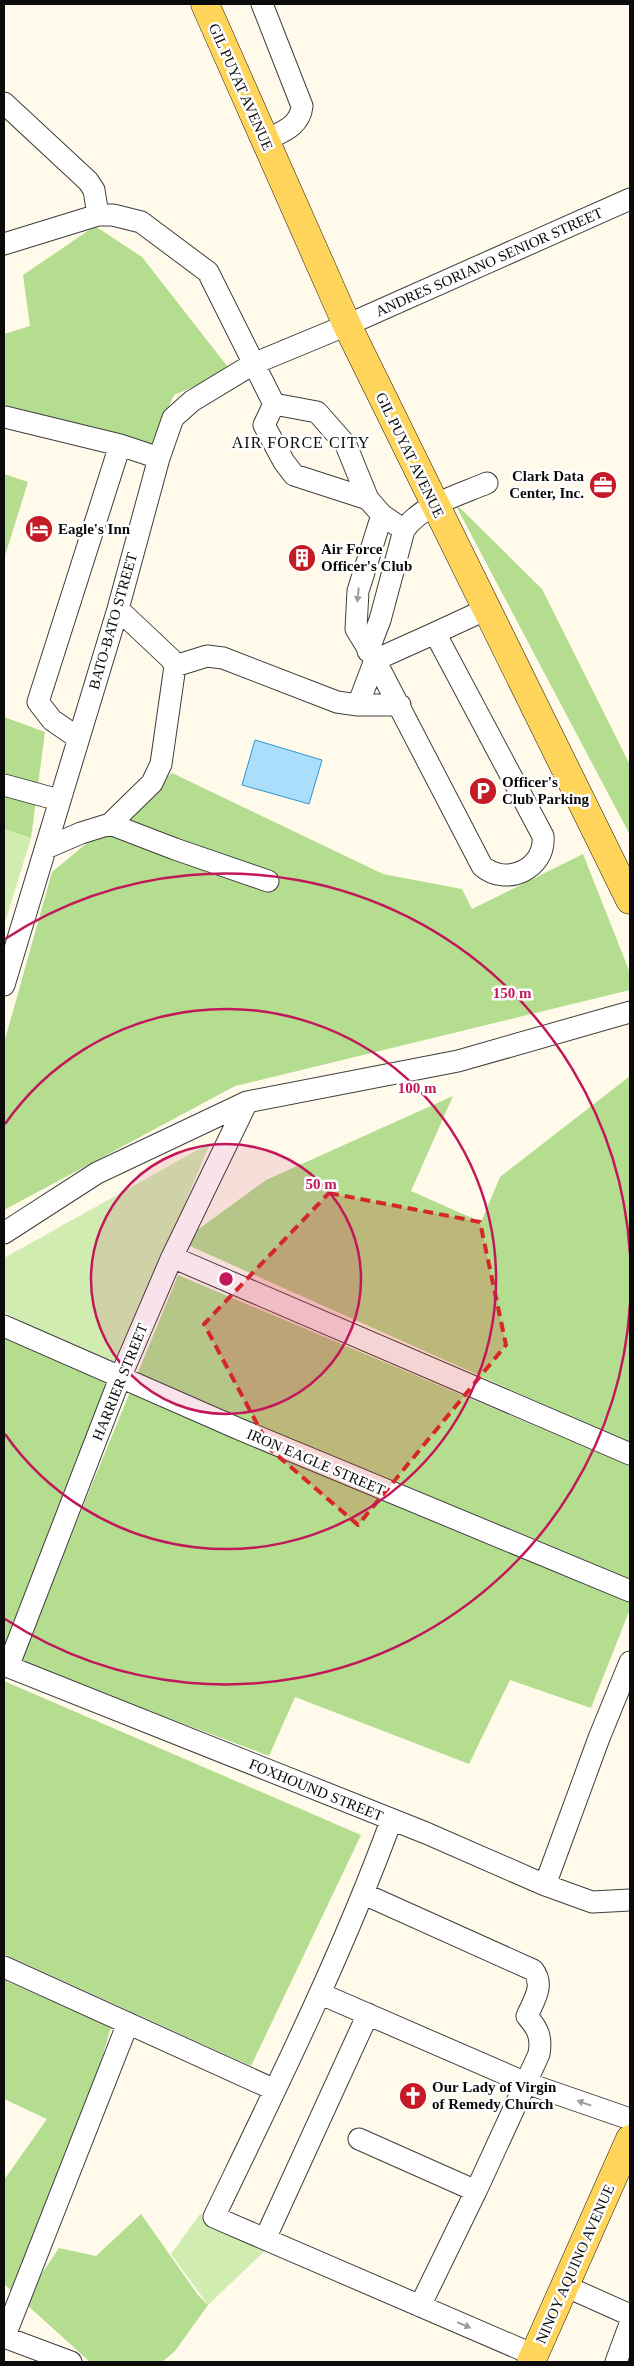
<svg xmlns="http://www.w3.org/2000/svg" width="634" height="2366" font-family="'Times New Roman',serif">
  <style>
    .green { fill: #d1ecb1 }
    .forest { fill: #b4dd8f }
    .water { fill: #abdefa; stroke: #2d96d6 }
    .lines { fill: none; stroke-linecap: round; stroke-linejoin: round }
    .minor-casing { stroke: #3e3e3e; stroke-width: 23 }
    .major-casing { stroke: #1c1c1c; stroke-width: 29 }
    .minor { stroke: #fff; stroke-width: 21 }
    .major { stroke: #ffd45a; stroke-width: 28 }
    .oneway { fill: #9d9d9d }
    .marked { fill: #d62828; fill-opacity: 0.2; stroke: #d62828; stroke-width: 4; stroke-dasharray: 10 6; stroke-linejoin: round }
    .ring { fill: none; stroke: #c2185b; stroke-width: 2.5 }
    .labels { text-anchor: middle; stroke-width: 5; stroke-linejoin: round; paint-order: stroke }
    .street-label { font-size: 15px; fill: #0b0b0b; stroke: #fff }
    .poi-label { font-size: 15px; font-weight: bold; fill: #0b0b0b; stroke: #fff; text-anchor: start }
    .neighbourhood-label { font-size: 16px; letter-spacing: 1px; fill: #0b0b0b; stroke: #fff }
    .centre { fill: #c2185b; stroke: #fff; stroke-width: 2.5 }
    .ring-label { font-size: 15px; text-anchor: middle; font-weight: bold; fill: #c2185b; stroke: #fff; stroke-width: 5; stroke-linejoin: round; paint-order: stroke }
  </style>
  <rect width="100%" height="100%" fill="#fffaea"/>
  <path class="green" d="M4,829l27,9 -27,88z
    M210,1143l-94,227 -112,-58v-54z
    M200,2214l73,29 -65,62 -37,-51z"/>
  <path class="forest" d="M95,226l47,31 89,114 -57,24 -25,54 -145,-36v-79l26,-8 -7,-51z
    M4,474l24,8 -24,77z
    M454,502l88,87 88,176v70z
    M4,717l41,15 -14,106 -27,-9z
    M172,773l211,101 79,15 10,20 111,-55 47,119v17l-395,96 -231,124v-167l48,-171z
    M630,1076v367l-449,-201 85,-62 187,-84 -42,95 70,31 19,-45z
    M178,1275l452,191v143l-39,99 -81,-28 -41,84 -174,-67 -26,59 -250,-94z
    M4,1333l116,47 -116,292z
    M4,1681l357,154 -110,231 -247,-112z
    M4,1980l107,47 -32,111 -55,162 35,-52 37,8 45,-42 57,81 10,10 -33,46 -13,11h-72l-86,-78v-104l43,-61 -43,-20z"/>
  <path class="water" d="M255,740l67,20 -13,44 -67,-19z"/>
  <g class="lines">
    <defs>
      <path id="minor" d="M262,4l40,102c-2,21 -21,26 -38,35
        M4,103l84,78 6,9 4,25
        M4,244l94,-29h15l28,7 67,50 66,132 -10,21 20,37 10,13 74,24 14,16 22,15
        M274,404l43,8 29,33 22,54
        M5,417l115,28 39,13
        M118,609l53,50 4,7
        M435,633l108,203c3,33 -37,51 -61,30l-107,-206z
        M435,633l52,-24
        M368,651l12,-31 24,-90c17,-25 55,-35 83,-47
        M358,705l17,-45 -19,-31 2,-38 24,-76
        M78,738l-26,-18 -14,-18 82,-257
        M4,785l55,15
        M110,824l65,25 93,32
        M46,848l35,-15 29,-9 42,-41 9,-19 14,-98 32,-10 16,2 114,44 21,3h42
        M4,985l114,-376 41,-151 14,-40 19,-17 61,-37 94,-39 283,-126
        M4,1233l93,-60 150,-71 211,-41 172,-49
        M172,1257l458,197
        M4,1326l235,103 391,162
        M4,1665l422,168 119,52 47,17 38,-2
        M8,1667l112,-289 52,-121 75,-155
        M391,1821c-50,136 -114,265 -177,396l320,138
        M545,1885l54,-147 31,-76
        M364,1894l169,76c12,15 1,30 -6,46 11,13 15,21 12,38l-63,137 -56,115
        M4,1967l271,123
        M321,1994l205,89 104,36
        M359,2139l117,52
        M265,2239l103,-225
        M565,2286l65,29
        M4,2337l67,25
        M4,2338l124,-315
        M616,2362l14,-38"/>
      <path id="major" d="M205,4l142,321 283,575
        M531,2362l99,-223"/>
    </defs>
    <use href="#minor" class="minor-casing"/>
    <use href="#major" class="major-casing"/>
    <use href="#minor" class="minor"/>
    <use href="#major" class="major"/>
  </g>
  <defs><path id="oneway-solid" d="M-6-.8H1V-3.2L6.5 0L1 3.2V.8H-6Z" transform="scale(1.25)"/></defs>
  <g class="oneway">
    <use href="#oneway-solid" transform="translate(358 595) rotate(96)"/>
    <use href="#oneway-solid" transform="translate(584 2103) rotate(-161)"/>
    <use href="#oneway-solid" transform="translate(464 2325) rotate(23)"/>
  </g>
  <path class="marked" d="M329,1193l151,29 26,123 -148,180 -87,-75 -67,-126z"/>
  <circle cx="226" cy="1279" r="135" fill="#c2185b" fill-opacity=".12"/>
  <g class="ring">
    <circle cx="226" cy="1279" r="135"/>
    <path d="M5 1124A270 270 0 1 1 5 1434"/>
    <path d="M630 1304A405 405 0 0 1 5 1619M5 939A405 405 0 0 1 630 1254"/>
  </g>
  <defs>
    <symbol id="office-disc" viewBox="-11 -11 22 22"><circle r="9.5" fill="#c41b26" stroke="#fff"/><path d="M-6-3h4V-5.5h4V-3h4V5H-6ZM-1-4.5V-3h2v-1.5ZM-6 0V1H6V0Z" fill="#fff"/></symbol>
    <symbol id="hotel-disc" viewBox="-11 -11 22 22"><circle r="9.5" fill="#c41b26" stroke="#fff"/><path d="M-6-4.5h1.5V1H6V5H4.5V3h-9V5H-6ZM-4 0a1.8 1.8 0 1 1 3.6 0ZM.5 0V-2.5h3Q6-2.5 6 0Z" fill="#fff"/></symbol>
    <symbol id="building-disc" viewBox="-11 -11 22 22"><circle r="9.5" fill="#c41b26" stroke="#fff"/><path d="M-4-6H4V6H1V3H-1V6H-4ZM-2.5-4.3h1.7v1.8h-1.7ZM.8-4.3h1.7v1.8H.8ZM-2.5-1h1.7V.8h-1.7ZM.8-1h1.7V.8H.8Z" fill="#fff"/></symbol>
    <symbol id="parking-disc" viewBox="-11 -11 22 22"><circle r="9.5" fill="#c41b26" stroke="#fff"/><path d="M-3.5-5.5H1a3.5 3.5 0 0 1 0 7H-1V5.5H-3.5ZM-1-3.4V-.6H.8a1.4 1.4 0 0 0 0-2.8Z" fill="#fff"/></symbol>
    <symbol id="church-disc" viewBox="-11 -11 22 22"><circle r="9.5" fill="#c41b26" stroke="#fff"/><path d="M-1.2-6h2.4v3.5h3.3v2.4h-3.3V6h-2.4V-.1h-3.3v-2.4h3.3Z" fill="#fff"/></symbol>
  </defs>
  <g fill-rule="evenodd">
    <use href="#office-disc" x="587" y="469" width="32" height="32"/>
    <use href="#hotel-disc" x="23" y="513" width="32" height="32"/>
    <use href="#building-disc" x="286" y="542" width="32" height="32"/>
    <use href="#parking-disc" x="467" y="775" width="32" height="32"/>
    <use href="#church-disc" x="397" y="2080" width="32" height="32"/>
  </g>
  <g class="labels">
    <g class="street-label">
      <text transform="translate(241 87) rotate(66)" y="5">GIL PUYAT AVENUE</text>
      <text transform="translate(489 262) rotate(-24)" y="5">ANDRES SORIANO SENIOR STREET</text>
      <text transform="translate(410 455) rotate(64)" y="5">GIL PUYAT AVENUE</text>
      <text transform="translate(113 621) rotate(-74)" y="5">BATO-BATO STREET</text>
      <text transform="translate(120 1382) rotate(-68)" y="5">HARRIER STREET</text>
      <text transform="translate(316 1462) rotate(23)" y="5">IRON EAGLE STREET</text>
      <text transform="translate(316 1790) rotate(22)" y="5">FOXHOUND STREET</text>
      <text transform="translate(575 2264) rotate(-66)" y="5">NINOY AQUINO AVENUE</text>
    </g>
    <g class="poi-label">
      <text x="584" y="481" text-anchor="end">Clark Data<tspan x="584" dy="17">Center, Inc.</tspan></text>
      <text x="58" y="534">Eagle's Inn</text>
      <text x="321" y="554">Air Force<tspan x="321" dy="17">Officer's Club</tspan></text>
      <text x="502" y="787">Officer's<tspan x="502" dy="17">Club Parking</tspan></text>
      <text x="432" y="2092">Our Lady of Virgin<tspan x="432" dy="17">of Remedy Church</tspan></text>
    </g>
    <g class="neighbourhood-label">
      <text x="301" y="448">AIR FORCE CITY</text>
    </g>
  </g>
  <circle cx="226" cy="1279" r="8" class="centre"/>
  <g class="ring-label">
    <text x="512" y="998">150 m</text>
    <text x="417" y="1093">100 m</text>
    <text x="321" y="1189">50 m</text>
  </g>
  <rect width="634" height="2366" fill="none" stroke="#0b0b0b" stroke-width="10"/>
</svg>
